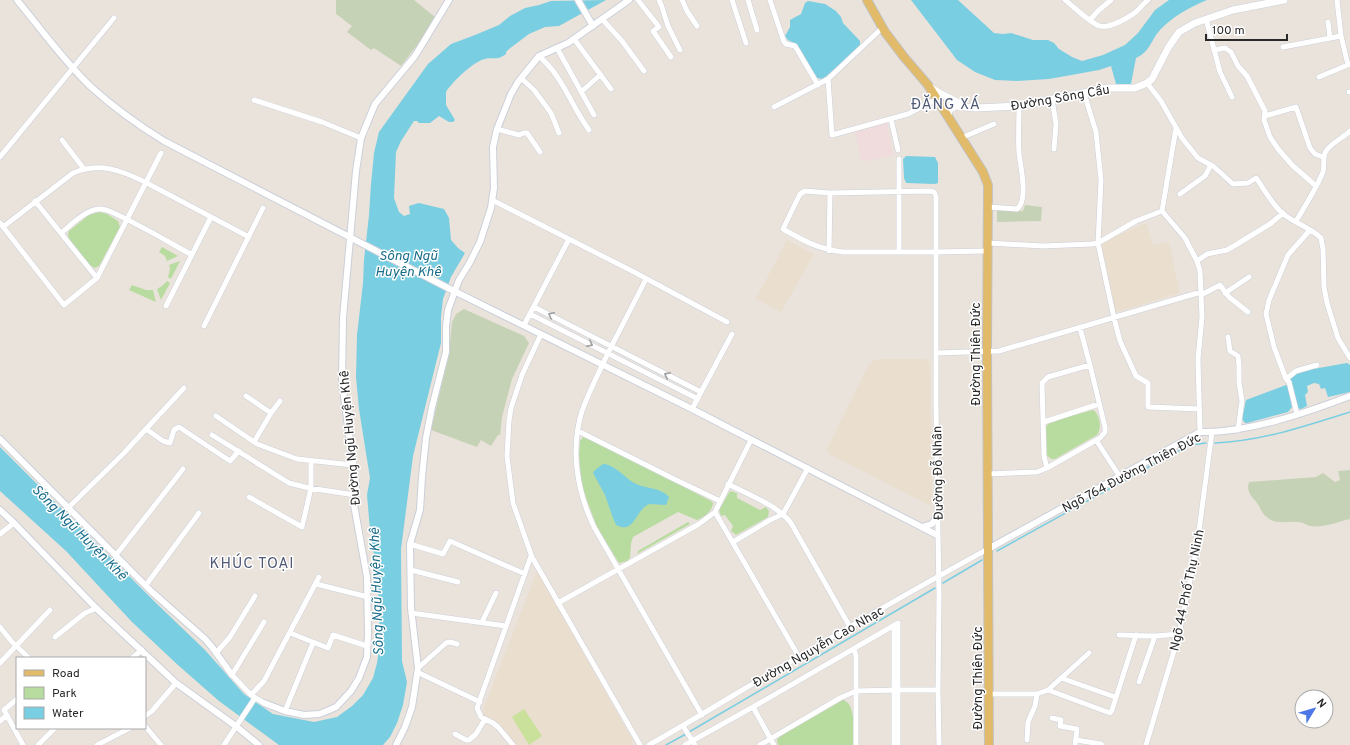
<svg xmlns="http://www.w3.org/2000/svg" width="1350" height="745" font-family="Overpass,sans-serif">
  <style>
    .education { fill: #eadece }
    .medical { fill: #f0dbdd }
    .green { fill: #b8db9f }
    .cemetery { fill: #c6d2b6 }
    .pitch { fill: #c9e19b }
    .water { fill: #7acee1 }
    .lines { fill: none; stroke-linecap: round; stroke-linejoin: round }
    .stream { stroke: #7acee1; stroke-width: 1.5 }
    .minor-casing { stroke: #cbcfd9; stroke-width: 6 }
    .tertiary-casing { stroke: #cbcfd9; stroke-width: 8 }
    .secondary-casing { stroke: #cbcfd9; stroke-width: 8 }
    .primary-casing { stroke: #c3c3c3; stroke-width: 10 }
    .minor { stroke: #fff; stroke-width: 5 }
    .tertiary { stroke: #fff; stroke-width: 6 }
    .secondary { stroke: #fff; stroke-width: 7 }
    .primary { stroke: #e1bb6a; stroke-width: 8 }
    .oneway { stroke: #9f9f9f }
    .labels { text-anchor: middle; stroke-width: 3; stroke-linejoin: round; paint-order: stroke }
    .street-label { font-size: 13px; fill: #292929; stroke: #fff }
    .water-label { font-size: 14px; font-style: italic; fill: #1b6e8b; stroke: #fff }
    .quarter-label { font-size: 15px; letter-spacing: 1px; fill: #4f5975; stroke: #fff }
  </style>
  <rect width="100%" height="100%" fill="#eae3dc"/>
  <path class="education" d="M1146,223l7,22 16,-3 11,51 -66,20 -14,-70z
    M787,240l27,14 -33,58 -25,-13z
    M877,359h48l5,4 2,141 -3,1 -100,-51 -2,-5 42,-85z
    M537,571l95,168v6h-115l-16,-19 -17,-11 -1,-5z"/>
  <path class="medical" d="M887,122l6,33 -31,7 -7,-31z"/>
  <path class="green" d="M99,212l8,2 11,7 2,6 -21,39 -4,2c-9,-3 -25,-24 -27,-33l1,-4 20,-16z
    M162,247l16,9 -11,5 -2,-5 -6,-4z
    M180,261l-9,18 -3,-2 2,-8 -1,-4z
    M167,281l3,2 -9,17 -4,-11 5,-3z
    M132,285l14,5h7l3,12 -27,-12z
    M1093,410c7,4 9,18 4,25l-42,24h-4l-4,-4 -1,-28 2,-3 4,-3z
    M583,437l15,6 113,58 2,2c-1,9 -9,14 -16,17l-19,-8 -45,25 -2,7 -1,14 -3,3 -8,2 -22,-36 -15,-40 -3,-32 1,-14z
    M730,491l7,2v5l23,12 6,-3 3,4 -1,6 -32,18 -5,-4 2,-5 -8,-11 -4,1 -2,-6z
    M688,522l2,2 -53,30 1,-3z
    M843,700c14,4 10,33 10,45h-75l-1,-5 3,-4z"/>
  <path class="cemetery" d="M336,0h78l21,17 -14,23 -20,26 -27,-18 -3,2 -24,-18 5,-6 -16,-12z
    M1025,205l17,2 -1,14 -44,1v-12l26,1z
    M464,309l60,27 5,7 -17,36 -10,38 -2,18h-2l-7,11 -10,-6 -4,7 -46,-17 18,-77 3,-31 4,-8z
    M1350,470v49c-13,3 -26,9 -40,7 -4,-1 -7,-4 -12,-4 -8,-1 -20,2 -27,-2 -10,-6 -9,-10 -14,-17 -6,-7 -11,-12 -8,-21l67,-5 7,-4 12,9 5,-2 -2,-9z"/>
  <path class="pitch" d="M524,709l18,27 -13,9 -17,-28z"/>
  <path class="water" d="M606,0l-47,26 -14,1 -16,7 -20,15 -3,3v2c-9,7 -12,3 -21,5 -11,2 -33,23 -39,33v13l9,15 -2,2h-4l-10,-6 -9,7h-11l-2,-2h-3l-13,20 -5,11 -2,46 5,14 5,4 6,-2 -1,-8 10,-3 25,6 5,9 2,22 7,8 7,5 -14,24 -8,22 -2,18v26l-28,113 -12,93 1,112 5,21 -4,23 -6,18 -7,14 -7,8h-104l-60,-44 -40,-35 -47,-44 -66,-71 -66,-60v-44l156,156 49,47 39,44 29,20 41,8 23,-5 15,-11 11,-11 10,-17 4,-15 3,-19 -2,-66 -8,-48 -3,-35 3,-17 -11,-69 -3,-32 1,-42 6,-52 1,-23 5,-45 2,-31 3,-31 5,-21 49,-68 23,-20 24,-9 24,-10 11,-9 15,-8 14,-3 12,-4z
    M911,0h47l36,33 9,1 8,-1 22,7h15l6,3 5,6 13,8 10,4 21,-6 22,-10 13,-12 17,-23 14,-10h38c-17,7 -34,16 -47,30 -9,10 -10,22 -24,28l-5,26h-15l-5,-18 -12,4 -50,9 -32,2 -22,-1 -20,-8 -18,-12z
    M808,1l17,3 11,7 5,6 2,6 17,18v6l-37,32 -6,-1 -21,-34 -8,-4 -3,-4 5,-9v-7l11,-6 4,-11z
    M906,156l29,1 3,6v20l-3,1 -29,-1 -2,-5 -1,-19z
    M1347,363l3,2v27l-22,5 -3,-9 -4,1 -2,-5 -5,-1 -7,3 1,6 -3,3 2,11 -6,3 -4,-1 -7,-25v-4l5,-6 7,-2z
    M1286,385l2,1 4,21 -4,5 -41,11h-2l-3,-4 4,-19z
    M603,464c11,0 21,13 31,19 12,6 26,4 35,14l-3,8 -17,-1c-14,6 -14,31 -33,21l-3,-7 -8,-23 -12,-22 2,-3z"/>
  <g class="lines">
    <path class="stream" d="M1215,443c47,-2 91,-17 135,-31
      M997,551l177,-98 17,-8 15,-2
      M943,583l39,-23
      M689,732l246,-144
      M666,745l20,-11"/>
    <defs>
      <path id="minor" d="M638,0l21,27 -6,4 18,26
        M659,0l3,7 6,19 12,24
        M682,0l5,11 10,15
        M732,0l14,43
        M748,0l9,30
        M770,0l14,42 2,2 9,2 23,39
        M1065,0c8,6 26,24 35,26 9,3 30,-9 37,-15 3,-3 7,-8 11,-11
        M1337,0l4,36 7,29
        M602,19l20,22 22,30
        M1206,19l14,53 12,25
        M1090,20l8,-9 13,-11
        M1328,22l2,16
        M882,28l-54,51 4,56 76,-21 29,-15
        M574,39l37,50
        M1283,47l58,-11
        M557,48l37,67
        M1214,50l11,-2 6,4 7,14 9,10 18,35 -1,9 6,17 8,12 14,16 24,21
        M539,56c25,22 31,48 50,74
        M1319,77l31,-13
        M521,78l13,12 17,23 8,20
        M1147,83l14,18 21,37 16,20 15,8 20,18 15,-1 8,-5c9,12 18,30 30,38 11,8 25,12 35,22l2,11 1,38 3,16 11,35 12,20
        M581,92l19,-17
        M1349,92h1
        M1084,93l12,39 5,48 -3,63 16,75 6,23 16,35 12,7v24l52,2
        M1052,99l4,25 -2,25
        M254,100l68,22 39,16
        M774,107l54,-28
        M1265,116l31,-9 14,41 5,6 8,3
        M891,119l7,31
        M497,129l22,6 5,-2h3l13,19
        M961,138l33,-14
        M62,140l22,29
        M0,157l114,-139
        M899,159v93
        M805,191l25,2 99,-2 5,1 2,4v56h-93c-25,-3 -39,-11 -60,-23l17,-35z
        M1180,194l25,-18 6,-11
        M492,200l142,72 93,50
        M35,201l62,77
        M989,207l28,2c12,-9 3,-44 2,-56 -1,-16 0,-32 0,-47
        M1162,211l23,27 12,23 3,10 2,46 -4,42 2,73
        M1162,211l14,-83
        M1296,221c10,-16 20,-32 27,-49 2,-7 -1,-15 3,-21 5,-8 17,-13 24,-20
        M0,223l64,82 33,-27 64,-125
        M3,227l70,-54c28,-11 47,-3 72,9l104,55
        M61,233c9,-7 21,-20 33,-23 5,-2 10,-1 15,1 28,12 56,29 83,44
        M988,243l55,3 49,-2 6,-1 38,-22 26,-10
        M829,251l1,-58
        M1197,261l10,-7 20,-4 7,-4 36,-22 13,-11
        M646,279c-11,22 -23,45 -35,68 -10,21 -21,42 -29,64 -12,39 -5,80 12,116l108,188
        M1225,293l24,-16
        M1201,295l19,-10 9,12 19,15
        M166,306l45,-89
        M534,307l167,85
        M530,314l168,85
        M524,325l45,-86
        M204,326l59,-118
        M541,334l-19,41 -11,33 -2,13 -2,35 6,47 19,54 108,188
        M1228,337l2,14 8,5 1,9v17l3,19 -4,29
        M936,353l63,-2 202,-59
        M1286,379l10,-8 21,-6
        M246,396l25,17 9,-12
        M692,409l40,-75
        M1297,414l-8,-32 -3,-3 -12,-32 -8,-33 3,-14 19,-45 22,-25
        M216,416l41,28 40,15 56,6
        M1044,422l55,-18
        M146,429l38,-41
        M578,431l96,48 46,22
        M212,435l77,48 20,5 46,7
        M1096,440l24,37
        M254,442l17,-29
        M1047,468l-3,-12 -2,-73 6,-6 42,-12
        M988,474l49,-2 10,-4 53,-30 5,-6v-5l-15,-62 -10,-37
        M728,484c21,11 49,21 63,39l59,104
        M249,497l53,30 9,-39v-27
        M68,508l56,-55 22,-24 17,12 7,2 4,-13 5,-3 51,34 9,-10
        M715,512l84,145
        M0,534l14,-11
        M733,542l37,-22 13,-6 25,-46
        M410,544l33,10 7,-13 75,33
        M116,555l67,-86
        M411,570l47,12
        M316,584l52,13
        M146,585l53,-72
        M558,603l141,-79 16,-12 36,-72
        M411,613l95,13
        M264,622l-32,53 19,20 13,8
        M482,622l14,-29
        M898,623v122
        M894,626v119
        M0,627l12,15 17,16
        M290,633l38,15 5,-13 34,11
        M1119,635l36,1 24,-2
        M55,637l30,-24 12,-5
        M854,649l2,7v89
        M216,653l14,-16 25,-41
        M132,658l10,-8
        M0,663l50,-53
        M418,668l28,-25 4,-1 7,2
        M417,672l63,30
        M1061,678l54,19
        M1139,682l16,-46
        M1048,690l62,23 2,-3 24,-75
        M988,694h49l11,-4 41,-37
        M251,695l13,-14 55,-104
        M17,699l-13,11 19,35
        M753,707l21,38
        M285,711l28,-68
        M145,716l7,-5 24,-28
        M1052,718l9,2 -1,6 17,3 -2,16
        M0,721l7,-6
        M145,726l16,19
        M683,726l12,19
        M455,734l11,6h3l7,-6 9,-15
        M1027,740l1,-18 7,-16 2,-12
        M1076,740l25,4 1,1
        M38,745l17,-17
        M97,745l33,-17
        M224,745l31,-47
        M513,745l-15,-18 -5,-4 -12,-6 -4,-9 54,-152
        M649,745c57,-32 113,-68 170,-100 56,-33 112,-65 169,-96
        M685,745l68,-38 145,-84
        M760,745l80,-47 16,-7 42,-1h40
        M939,745l-1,-55 1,-94 -3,-190v-154l51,-1
        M1146,745l33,-111 18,-88 15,-114"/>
      <path id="tertiary" d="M17,0c24,29 46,60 73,86 23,21 48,39 74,55l284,147 244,121 245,126
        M578,0l15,26
        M0,439l151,152 54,48 7,8 20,28
        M0,510l14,13 83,86 79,74 61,44 22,18
        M922,527l10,-3 5,-8
        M988,549l212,-117c48,1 105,-19 150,-36
        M264,703l21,8 19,4 15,-1 8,-3 9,-4 15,-16 8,-13 8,-21 1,-23 -1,-57 -13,-72 2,-20 -14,-103 1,-64 13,-147 5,-33 14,-34 40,-48 34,-56
        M396,745l9,-18 7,-20 6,-39 -7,-60 -1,-64 10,-34 2,-33 4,-39 6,-31 14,-55v-26l2,-16 11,-30 10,-16 11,-22 11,-34 3,-20 -1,-41 4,-18 14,-35 7,-12 21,-26 29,-13 61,-43"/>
      <path id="secondary" d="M930,87l9,6 24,12
        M948,117l1,-7 6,-4 21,2 43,-2 89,-18h27l12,-5 5,-4 16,-31 11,-16 16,-9 38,-13 51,-10"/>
      <path id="primary" d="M867,0l18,32 19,25 24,28 55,87 5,13 -1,166 2,394"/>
    </defs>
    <use href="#minor" class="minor-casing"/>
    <use href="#tertiary" class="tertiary-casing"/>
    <use href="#secondary" class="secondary-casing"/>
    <use href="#primary" class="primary-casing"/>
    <use href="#minor" class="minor"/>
    <use href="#tertiary" class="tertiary"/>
    <use href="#secondary" class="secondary"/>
    <use href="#primary" class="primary"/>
  </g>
  <defs><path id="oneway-chevron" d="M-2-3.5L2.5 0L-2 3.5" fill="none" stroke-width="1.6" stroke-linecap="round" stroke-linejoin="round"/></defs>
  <g class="oneway">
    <use href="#oneway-chevron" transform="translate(551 315) rotate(-153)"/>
    <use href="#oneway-chevron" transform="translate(590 344) rotate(27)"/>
    <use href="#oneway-chevron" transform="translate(667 375) rotate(-153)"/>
  </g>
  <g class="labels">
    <g class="street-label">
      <text transform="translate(1060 97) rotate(-10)" y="5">Đường Sông Cầu</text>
      <text transform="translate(975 354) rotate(-90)" y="5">Đường Thiên Đức</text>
      <text transform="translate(349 438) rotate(-95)" y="5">Đường Ngũ Huyện Khê</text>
      <text transform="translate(1131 472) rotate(-28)" y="5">Ngõ 764 Đường Thiên Đức</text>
      <text transform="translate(937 473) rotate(-91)" y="5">Đường Đỗ Nhân</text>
      <text transform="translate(1186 590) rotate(-78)" y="5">Ngõ 44 Phố Thụ Ninh</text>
      <text transform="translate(818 646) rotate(-30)" y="5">Đường Nguyễn Cao Nhạc</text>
      <text transform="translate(977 678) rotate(-90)" y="5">Đường Thiên Đức</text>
    </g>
    <g class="water-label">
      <text x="408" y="260">Sông Ngũ<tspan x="408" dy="16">Huyện Khê</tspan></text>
      <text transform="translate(80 532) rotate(45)" y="5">Sông Ngũ Huyện Khê</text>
      <text transform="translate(376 592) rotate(-92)" y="5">Sông Ngũ Huyện Khê</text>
    </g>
    <g class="quarter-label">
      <text x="946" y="109">ĐẶNG XÁ</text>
      <text x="252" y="568">KHÚC TOẠI</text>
    </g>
  </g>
  <rect x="16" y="657" width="130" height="72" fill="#ffffff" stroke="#a9a9a9"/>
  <rect x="24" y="670" width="20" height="6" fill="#e1bb6a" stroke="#a9a9a9"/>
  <text x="52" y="677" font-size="12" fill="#292929">Road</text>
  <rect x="24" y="687" width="20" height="12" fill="#b8db9f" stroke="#a9a9a9"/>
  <text x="52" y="697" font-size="12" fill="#292929">Park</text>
  <rect x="24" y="707" width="20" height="12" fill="#7acee1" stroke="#a9a9a9"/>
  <text x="52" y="717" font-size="12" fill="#292929">Water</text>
  <g transform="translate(1314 709) rotate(52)"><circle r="19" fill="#ffffff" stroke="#a9a9a9"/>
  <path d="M0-3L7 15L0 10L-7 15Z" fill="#4d77e6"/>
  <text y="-6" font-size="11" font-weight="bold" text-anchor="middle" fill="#292929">N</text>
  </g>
  <path d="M1206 34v6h81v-6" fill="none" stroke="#292929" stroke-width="2"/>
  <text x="1212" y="34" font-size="12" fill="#292929" stroke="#ffffff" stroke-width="3" paint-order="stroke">100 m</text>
</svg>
